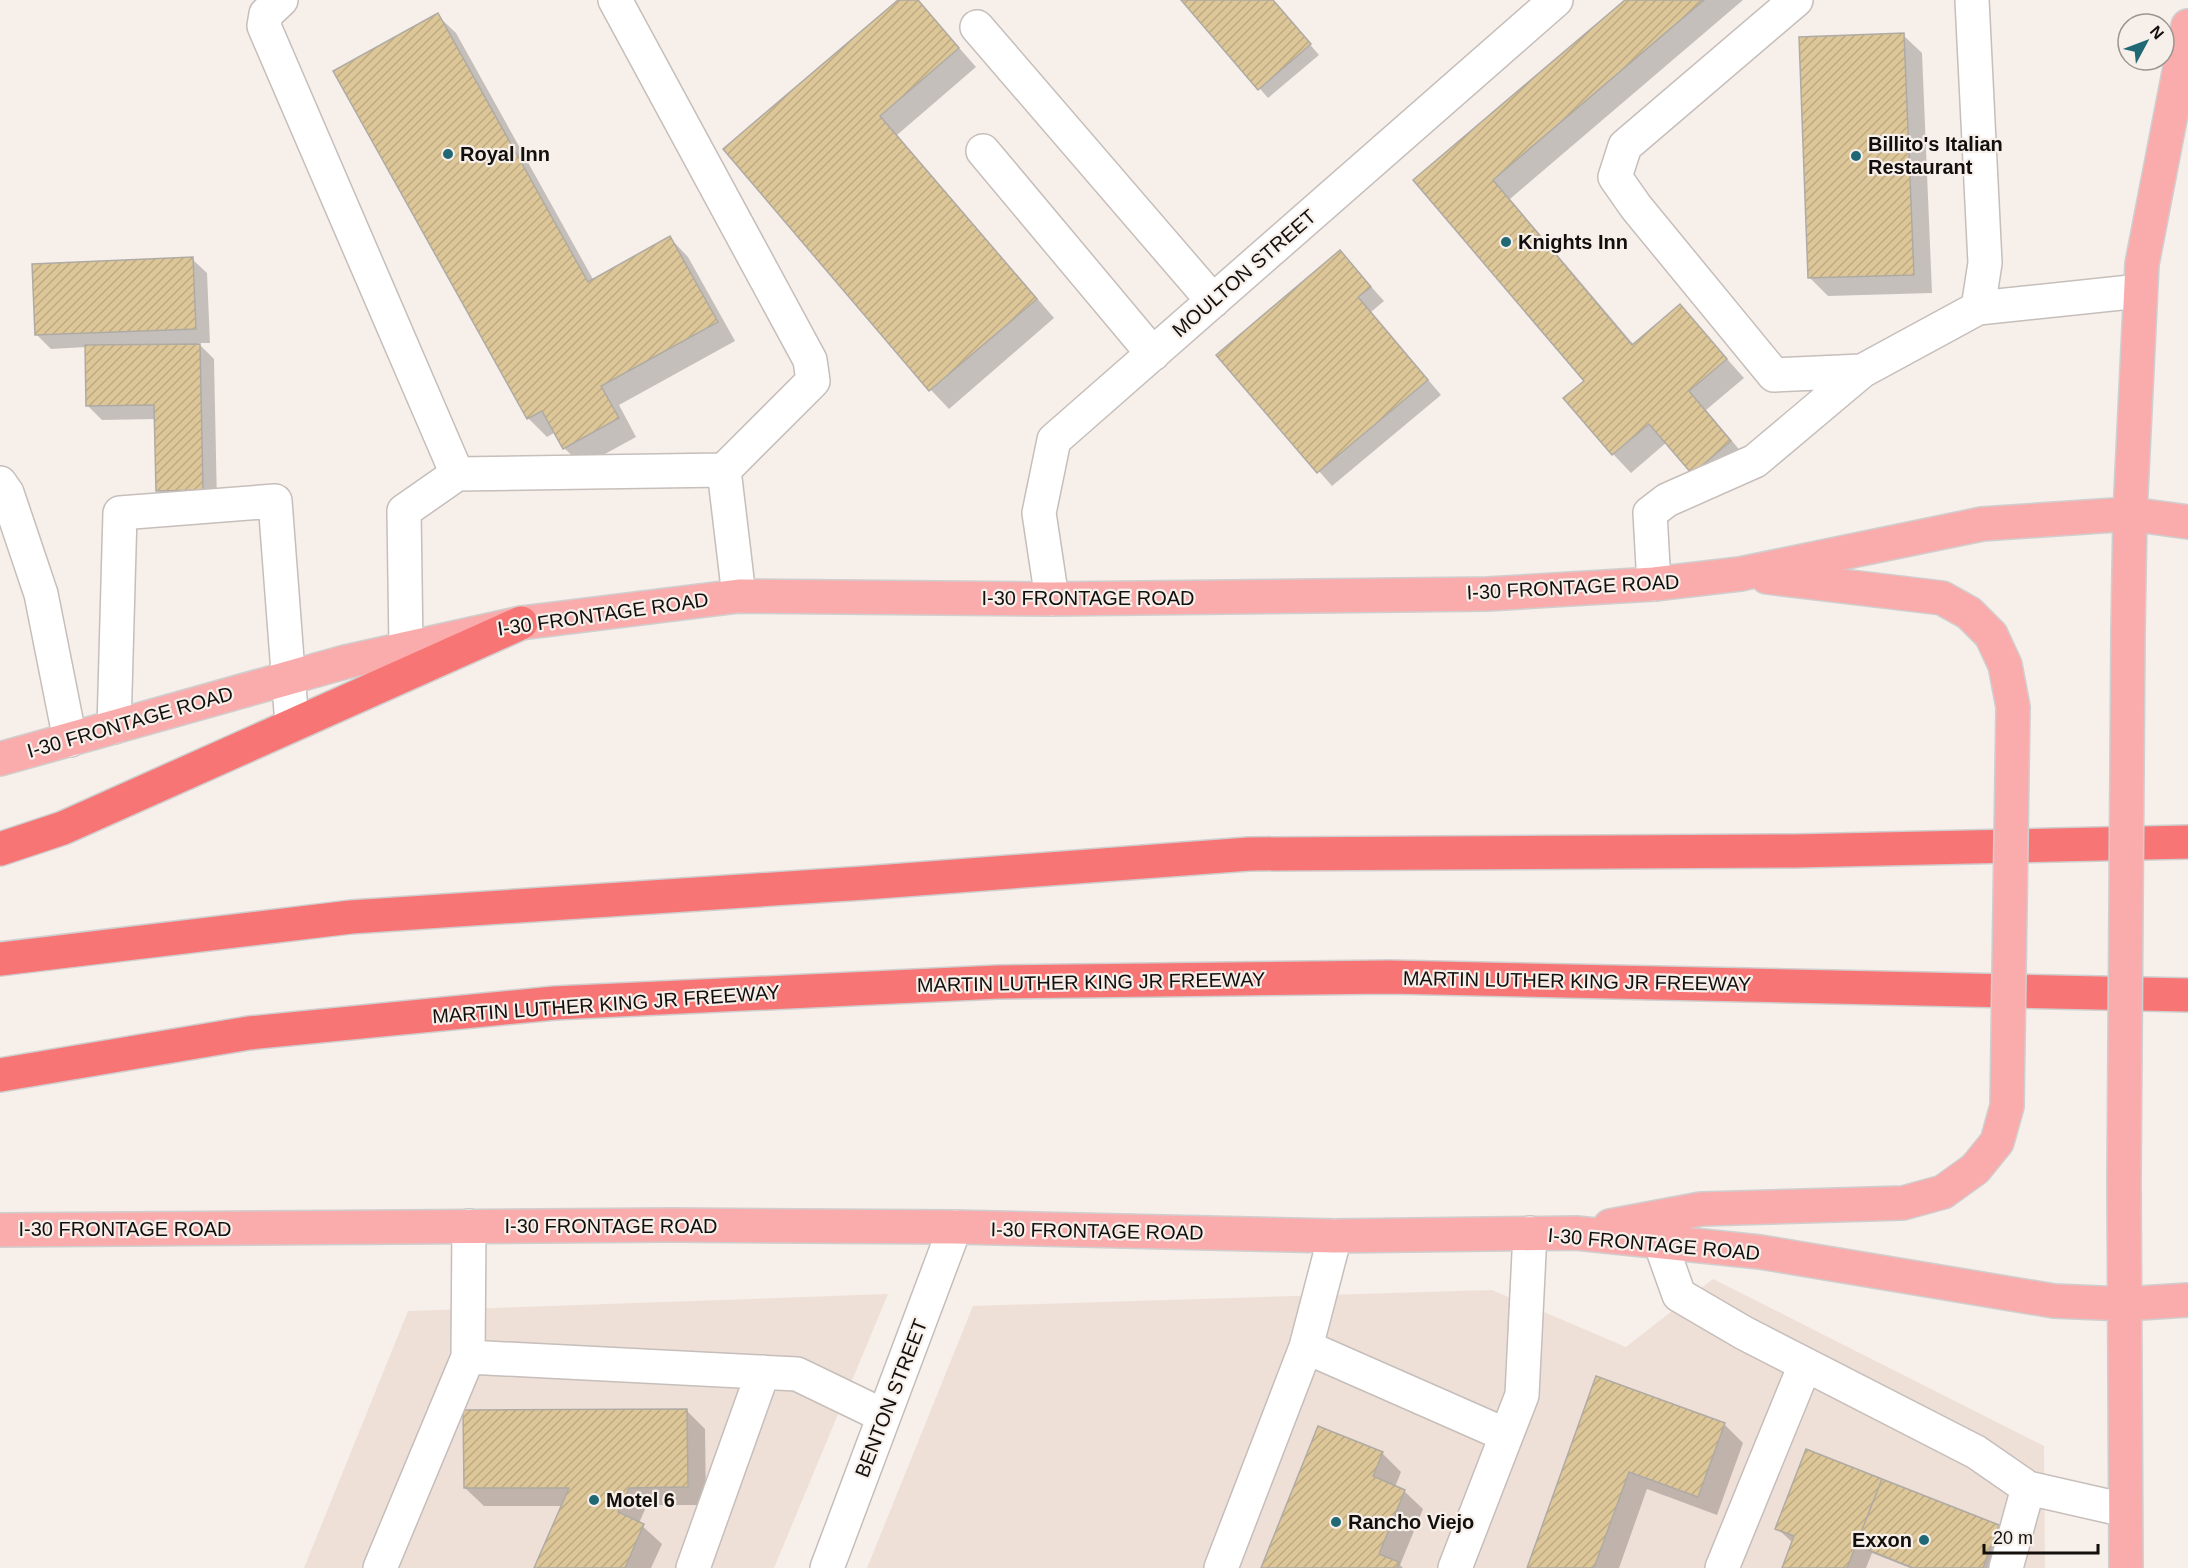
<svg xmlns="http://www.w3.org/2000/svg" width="2188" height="1568" font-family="Helvetica,sans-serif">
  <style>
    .built { fill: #efe0d7 }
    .shadow { fill: #0003 }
    .building { fill: url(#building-hatch); stroke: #afaba4; stroke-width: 1.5 }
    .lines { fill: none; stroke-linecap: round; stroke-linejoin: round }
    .minor-casing { stroke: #c6beba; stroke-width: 36 }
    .major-casing { stroke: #d0cfcf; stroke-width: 36 }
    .highway-casing { stroke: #d0cfcf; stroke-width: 36 }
    .minor { stroke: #fff; stroke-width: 33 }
    .major { stroke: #faacac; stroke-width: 33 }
    .highway { stroke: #f77574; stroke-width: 33 }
    .major-bridge-casing { stroke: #d0cfcf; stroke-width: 36; stroke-linecap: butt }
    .major-bridge { stroke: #faacac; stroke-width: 33 }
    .poi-dot { fill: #1f6874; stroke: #f7efea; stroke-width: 2 }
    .labels { text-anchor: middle; stroke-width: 4.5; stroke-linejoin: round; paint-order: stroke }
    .poi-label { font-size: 20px; font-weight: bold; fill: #120f0d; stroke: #f7efea; text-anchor: start }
    .street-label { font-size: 20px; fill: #120f0d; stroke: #f7efea }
  </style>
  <defs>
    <pattern id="building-hatch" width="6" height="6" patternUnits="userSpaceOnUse" patternTransform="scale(1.5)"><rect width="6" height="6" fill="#ddc799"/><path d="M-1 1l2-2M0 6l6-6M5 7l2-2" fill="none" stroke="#bdaa83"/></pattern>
  </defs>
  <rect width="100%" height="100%" fill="#f7efea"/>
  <path class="built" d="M1713,1279l331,167 1,122h-1178l106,-262 519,-16 134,57z
    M888,1294l-114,274h-470l104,-257z"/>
  <path class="shadow" d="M901,0h16l59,67 -79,68 157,183 -105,91 -18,-19 -205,-240z
    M1183,0h89l47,55 -51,43z
    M1627,0h116l-233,199 124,146 46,-39 64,72 -38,32 42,50 -37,31 -44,-49 -36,31 -18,-19 -48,-56 21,-17 -171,-201z
    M437,15l19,18 138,248 76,-43 18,19 47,84 -116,64 17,32 -53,29 -19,-18 -10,-15 -7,4 -19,-19 -193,-347z
    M1903,35l19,18 10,240 -104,3 -18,-18z
    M1340,252l44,49 -13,11 70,83 -109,91 -114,-131z
    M192,259l15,14 3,70h-12l16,16 3,145h-45l-14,-14 -2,-71 -54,1 -14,-14 -1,-59 -36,2 -14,-14z
    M1597,1378l127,46 19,19 -26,72 -70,-26 -28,79h-91z
    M686,1410l19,19 1,76h-59l-8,18 23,21 -11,24h-115l27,-62h-79l-19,-18z
    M1382,1453l19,19 -6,15 9,4 19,18 -23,56 3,3h-141z
    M1999,1526l4,4 -15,38h-78l-38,-15 -6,15h-83l10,-25 -16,-15z"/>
  <path class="building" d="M898,0h20l41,48 -79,68 157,183 -108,92 -206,-242z
    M1181,0h92l38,44 -53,46z
    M1625,0h79l-211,180 139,165 48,-41 47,55 -38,32 42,50 -39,33 -43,-50 -37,31 -49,-57 21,-17 -171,-201z
    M438,13l150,269 82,-46 48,86 -117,64 18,32 -56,31 -21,-38 -15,8 -194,-348z
    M1904,33l10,242 -106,3 -9,-241z
    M1340,250l31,37 -13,10 70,83 -111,93 -101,-118z
    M193,257l3,72 -161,6 -3,-71z
    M200,344l3,146 -47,1 -2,-86 -68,1 -1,-61z
    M1596,1376l129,47 -27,74 -69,-25 -35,96h-67z
    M687,1409l1,78 -59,1 -11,24 26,12 -19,44h-91l35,-80h-105l-1,-78z
    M1318,1426l65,26 -10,24 32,14 -26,64 20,8 -2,6h-136z
    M1806,1449l76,30 -35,89h-65l12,-32 -19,-7z
    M1882,1479l117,46 -16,43h-70l-57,-23z"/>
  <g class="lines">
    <defs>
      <path id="minor" d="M281,0l-15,14 -2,12 193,448 -53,37 2,137
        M615,0l195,360 3,21 -89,89 15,126
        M1796,0l-171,146 -10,31 21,30 138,168 88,-4 116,-63 7,-45 -13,-263
        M977,27l236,274
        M983,151l170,203
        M1978,308l162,-17
        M457,474l267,-4
        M0,483l7,10 34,101 29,146
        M1654,584l-4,-71 17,-13 88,-39 107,-90
        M1052,599l-13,-86 15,-73 502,-440
        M114,727l6,-214 155,-12 17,224
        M1660,1242l19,53 65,38 232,119 52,36 97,22
        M1306,1347l200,88
        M468,1357l329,17 87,42
        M380,1568l88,-211 1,-131
        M693,1568l70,-196
        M827,1568l128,-341
        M1221,1568l85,-221 29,-111
        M1455,1568l67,-173 8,-162
        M1722,1568l83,-203
        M2006,1568l22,-80"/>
      <path id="major" d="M1767,577l175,21 27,15 22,22
        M2128,631l2,-117 12,-250 46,-238
        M0,759l345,-97 176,-39 218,-27 313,3 435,-5 167,-10 86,-10 242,-50 148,-10 58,8
        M2124,1181l2,387
        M1610,1226l91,-17 202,-6 40,-11 32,-23
        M0,1230l671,-5 284,2 380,9 241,-3 184,19 294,49 71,3 63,-4"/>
      <path id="highway" d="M0,849l63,-21 458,-205
        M0,959l351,-42 513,-34 385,-29 546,-3 393,-9
        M0,1075l249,-42 306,-30 443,-21 391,-5 799,18"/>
    </defs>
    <use href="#minor" class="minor-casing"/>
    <use href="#major" class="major-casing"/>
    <use href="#highway" class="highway-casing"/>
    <use href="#minor" class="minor"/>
    <use href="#major" class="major"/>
    <use href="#highway" class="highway"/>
    <defs>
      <path id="major-bridge" d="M1975,1169l22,-27 10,-36 6,-399 -8,-42 -14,-30
        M2124,1181l4,-550"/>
    </defs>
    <use href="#major-bridge" class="major-bridge-casing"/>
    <use href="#major-bridge" class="major-bridge"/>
  </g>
  <g class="poi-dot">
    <circle cx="448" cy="154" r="6"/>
    <circle cx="1856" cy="156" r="6"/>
    <circle cx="1506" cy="242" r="6"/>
    <circle cx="594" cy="1500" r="6"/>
    <circle cx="1336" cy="1522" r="6"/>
    <circle cx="1924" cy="1540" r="6"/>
  </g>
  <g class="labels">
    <g class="poi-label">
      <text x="1868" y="151">Billito's Italian<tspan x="1868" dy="23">Restaurant</tspan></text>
      <text x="460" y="161">Royal Inn</text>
      <text x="1518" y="249">Knights Inn</text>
      <text x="606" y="1507">Motel 6</text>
      <text x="1348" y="1529">Rancho Viejo</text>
      <text x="1912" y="1547" text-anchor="end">Exxon</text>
    </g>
    <g class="street-label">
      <text transform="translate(1244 273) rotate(-41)" y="7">MOULTON STREET</text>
      <text transform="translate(1573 587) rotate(-3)" y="7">I-30 FRONTAGE ROAD</text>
      <text x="1088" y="605">I-30 FRONTAGE ROAD</text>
      <text transform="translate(603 614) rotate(-8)" y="7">I-30 FRONTAGE ROAD</text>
      <text transform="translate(130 722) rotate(-16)" y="7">I-30 FRONTAGE ROAD</text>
      <text transform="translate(1577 981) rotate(1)" y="7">MARTIN LUTHER KING JR FREEWAY</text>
      <text transform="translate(1091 982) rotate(-1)" y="7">MARTIN LUTHER KING JR FREEWAY</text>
      <text transform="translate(606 1004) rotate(-4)" y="7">MARTIN LUTHER KING JR FREEWAY</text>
      <text x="611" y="1233">I-30 FRONTAGE ROAD</text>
      <text x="125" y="1236">I-30 FRONTAGE ROAD</text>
      <text transform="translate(1097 1231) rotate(1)" y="7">I-30 FRONTAGE ROAD</text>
      <text transform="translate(1654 1244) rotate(5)" y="7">I-30 FRONTAGE ROAD</text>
      <text transform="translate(891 1398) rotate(-69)" y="7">BENTON STREET</text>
    </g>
  </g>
  <g transform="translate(2146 42) rotate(49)"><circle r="28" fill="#f7efea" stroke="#9b9592" stroke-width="1.5"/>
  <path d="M0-4.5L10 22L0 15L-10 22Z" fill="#1f6874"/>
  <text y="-9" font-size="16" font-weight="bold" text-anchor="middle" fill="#120f0d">N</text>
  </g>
  <path d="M1984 1544v9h114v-9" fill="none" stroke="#120f0d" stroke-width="3"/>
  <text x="1993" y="1544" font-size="18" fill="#120f0d" stroke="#f7efea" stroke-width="4.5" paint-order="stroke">20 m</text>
</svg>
